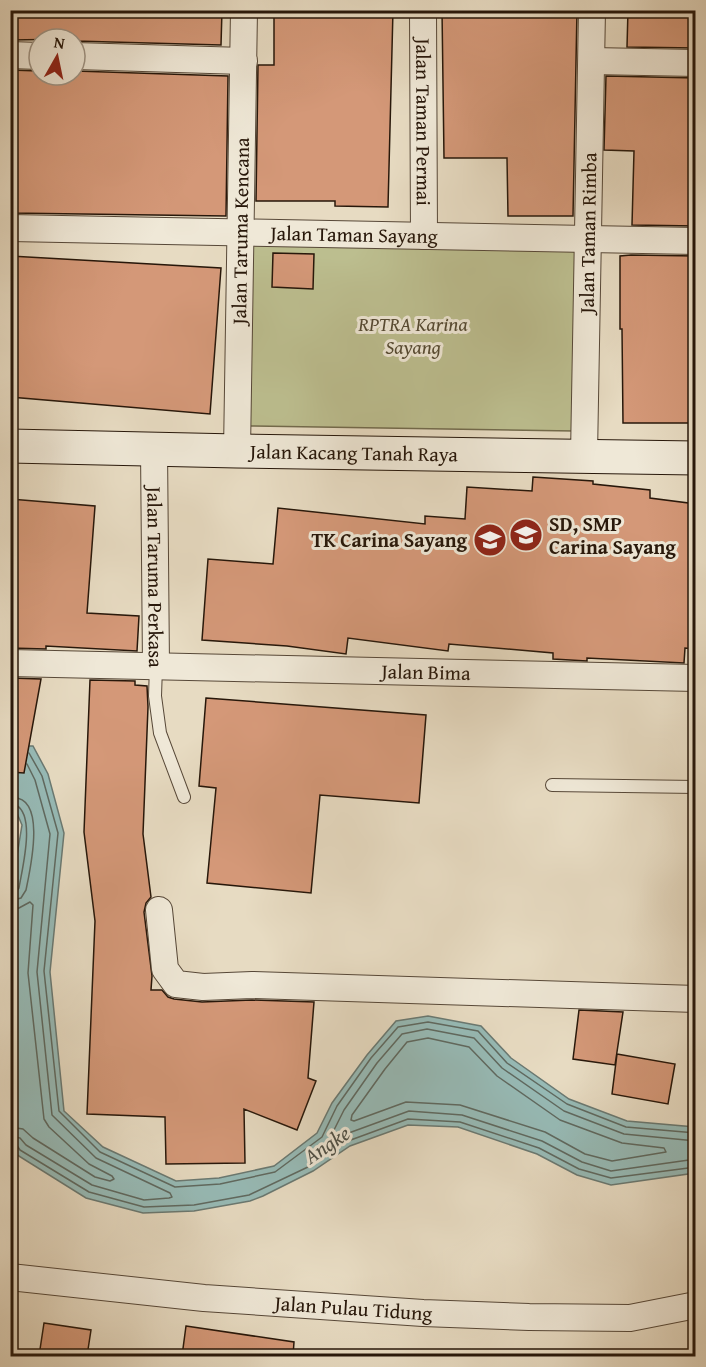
<svg xmlns="http://www.w3.org/2000/svg" width="706" height="1367" font-family="'Gentium Book Plus',serif">
  <style>
    .green { fill: #bcbe8f; stroke: #726a4c; stroke-width: 1.5 }
    .water { fill: #97bbb7; stroke: #6a7972; stroke-width: 1.5 }
    .lines { fill: none; stroke-linecap: round; stroke-linejoin: round }
    .shore { stroke: #5f6960; stroke-width: 1.5 }
    .building { fill: #d49878; stroke: #27170a; stroke-width: 1.5 }
    .lane-casing { stroke: #574838; stroke-width: 14 }
    .street-casing { stroke: #574838; stroke-width: 28 }
    .secondary-casing { stroke: #27170a; stroke-width: 35 }
    .lane { stroke: #efe8d7; stroke-width: 12 }
    .street { stroke: #efe8d7; stroke-width: 26 }
    .secondary { stroke: #efe8d7; stroke-width: 33 }
    .labels { text-anchor: middle; stroke-width: 6; stroke-linejoin: round; paint-order: stroke }
    .street-label { font-size: 20px; fill: #27170a; stroke: #efe8d7 }
    .park-label { font-size: 20px; font-style: italic; fill: #544932; stroke: #efe8d7 }
    .poi-label { font-size: 20px; font-weight: bold; fill: #27170a; stroke: #efe8d7; text-anchor: start }
    .water-label { font-size: 21px; font-style: italic; fill: #4e5047; stroke: #efe8d7 }
  </style>
  <rect width="100%" height="100%" fill="#e7dbc2"/>
  <filter id="stains"><feTurbulence type="fractalNoise" baseFrequency=".00333" numOctaves="4"/><feColorMatrix values="0 0 0 0 .2 0 0 0 0 .09 0 0 0 0 .02 0 0 0 .5 -.17"/></filter>
  <radialGradient id="worn" r=".72"><stop offset=".6" stop-color="#630" stop-opacity="0"/><stop offset="1" stop-color="#630" stop-opacity=".3"/></radialGradient>
  <path class="green" d="M251,241l326,4 -3,186 -325,-5z"/>
  <path class="water" d="M11,746h22l15,28 16,59 -14,139 14,139 39,36 73,34 43,-3 55,-12 43,-33 15,-30 35,-48 29,-34 32,-5 53,10 30,32 58,41 58,22 68,6v46l-84,12 -34,-10 -40,-21 -79,-27 -50,-2 -58,21 -37,25 -50,25 -13,5 -56,10 -51,2 -57,-15 -72,-45 -3,-14 -1,-241 12,-73 -6,-14 -5,2z"/>
  <g class="lines">
    <path class="shore" d="M29,753l13,23 16,57 -14,138 15,140 41,41 75,35 45,-3 55,-12 47,-35 15,-31 34,-48 27,-31 30,-5 50,9 29,32 60,41 59,23 70,6
      M10,798c38,-5 20,72 16,92l-5,8 -11,3
      M10,806l6,-1c20,11 6,64 3,83l-3,4 -6,1
      M10,910l9,-2 11,-6 3,3 -5,68 16,146 5,8 40,37 23,12 2,3 -4,2 -15,-4 -62,-39 -10,-9 -13,-2
      M428,1038l41,9 28,29 63,44 62,23 42,5 2,4 -54,9 -27,-7 -40,-22 -85,-27 -54,-3 -52,19 -3,-1 1,-5 33,-46 22,-27z
      M10,1136l10,2 6,7 66,40 52,15 25,-2 3,-1 -2,-4 -74,-35 -44,-43 -15,-143 13,-138 -15,-54 -8,-16
      M696,1141l-72,-7 -60,-23 -62,-43 -28,-30 -47,-9 -25,5 -25,29 -33,47 -14,28 4,3 12,-7 63,-23 53,4 80,26 40,21 29,9 85,-12
      M10,1143l6,1 4,6 69,42 55,15 50,-2 55,-10 61,-29 38,-25 60,-22 52,3 79,26 40,21 32,9 85,-11"/>
  </g>
  <path class="building" d="M10,10h212l-1,35 -146,-4v-2l-65,1z
    M274,10h119l-5,197 -53,-1v-5h-79l2,-136h16z
    M442,10h135l-4,206h-65l-1,-58h-63z
    M628,10h68v38l-69,-1z
    M10,70l29,1v4h36v-4l153,5 -2,140 -216,-3z
    M606,76l90,2v148l-64,-1 2,-74 -30,-1z
    M273,253l41,1 -1,35 -41,-2z
    M631,255l65,1v167h-73l-1,-94h-2v-73z
    M10,256l211,12 -11,146 -200,-17z
    M533,477l60,4v3l57,6v8l46,6v145l-11,-1 -1,15 -97,-5v3l-34,-2v-6l-104,-9 -1,7 -100,-13 -2,16 -59,-8 -85,-6 6,-81 65,5 5,-56 147,16v-8l40,3 2,-32 65,4z
    M10,499l85,7 -8,107 52,3 -2,35 -91,-5v3l-36,-1z
    M10,678l31,1 -17,94 -14,-1z
    M90,680l45,1v4l12,1 1,21 -5,127 8,63 -5,6 -2,9 8,64 -1,14h11l6,7 6,2 28,3 50,-2 62,2 -6,76 8,3 -19,49 -53,-21 1,54 -79,1 -1,-47 -78,-3 8,-193 -11,-89z
    M206,698l220,17 -7,88 -99,-8 -9,98 -104,-10 9,-95 -17,-2z
    M579,1010l44,2 -8,53 -42,-6z
    M617,1054l58,10 -7,40 -56,-10z
    M44,1323l47,7 -4,26h-48z
    M186,1326l108,16 -1,14h-111z"/>
  <g class="lines">
    <defs>
      <path id="lane" d="M156,666l-1,30 5,37 24,64
        M552,785l144,2"/>
      <g id="street">
        <path id="s1" d="M423,10l1,226"/>
        <path d="M10,55l29,1"/>
        <path d="M75,56l169,5"/>
        <path d="M592,61l104,2"/>
        <path id="s2" d="M10,228l686,13"/>
        <path id="s3" d="M154,449l2,217"/>
        <path id="s4" d="M237,451l7,-441"/>
        <path id="s5" d="M584,455l8,-445"/>
        <path id="s6" d="M10,663l686,15"/>
        <path d="M159,910l6,59 11,15 27,3 49,-2 444,14"/>
        <path id="s7" d="M10,1277l194,21 219,15 106,4 101,1 66,-13"/>
      </g>
      <g id="secondary">
        <path id="s8" d="M10,446l227,5 459,7"/>
      </g>
    </defs>
    <use href="#lane" class="lane-casing"/>
    <use href="#street" class="street-casing"/>
    <use href="#secondary" class="secondary-casing"/>
    <use href="#lane" class="lane"/>
    <use href="#street" class="street"/>
    <use href="#secondary" class="secondary"/>
  </g>
  <defs>
    <symbol id="school-disc" viewBox="-11 -11 22 22"><circle r="9.5" fill="#8f2418" stroke="#efe8d7"/><path d="M0-5L7-2L0 1L-7-2ZM-4 1L0 2.5L4 1V4Q0 6-4 4Z" fill="#fff"/></symbol>
  </defs>
  <g fill-rule="evenodd">
    <use href="#school-disc" x="507" y="516" width="38" height="38"/>
    <use href="#school-disc" x="471" y="521" width="38" height="38"/>
  </g>
  <g class="labels">
    <g class="street-label">
      <text dy="7" stroke="none"><textPath href="#s1" startOffset="112">Jalan Taman Permai</textPath></text>
      <text dy="7" stroke="none"><textPath href="#s4" startOffset="220">Jalan Taruma Kencana</textPath></text>
      <text dy="7" stroke="none"><textPath href="#s5" startOffset="222">Jalan Taman Rimba</textPath></text>
      <text dy="7" stroke="none"><textPath href="#s2" startOffset="344">Jalan Taman Sayang</textPath></text>
      <text dy="7" stroke="none"><textPath href="#s8" startOffset="344">Jalan Kacang Tanah Raya</textPath></text>
      <text dy="7" stroke="none"><textPath href="#s3" startOffset="128">Jalan Taruma Perkasa</textPath></text>
      <text dy="7" stroke="none"><textPath href="#s6" startOffset="416">Jalan Bima</textPath></text>
      <text dy="7" stroke="none"><textPath href="#s7" startOffset="345">Jalan Pulau Tidung</textPath></text>
    </g>
    <g class="park-label">
      <text x="413" y="331">RPTRA Karina<tspan x="413" dy="23">Sayang</tspan></text>
    </g>
    <g class="poi-label">
      <text x="549" y="531">SD, SMP<tspan x="549" dy="23">Carina Sayang</tspan></text>
      <text x="467" y="547" text-anchor="end">TK Carina Sayang</text>
    </g>
    <g class="water-label">
      <text transform="translate(327 1145) rotate(-34)" y="7">Angke</text>
    </g>
  </g>
  <rect width="706" height="1367" fill="none" stroke="#e7dbc2" stroke-width="36"/>
  <rect x="12" y="12" width="682" height="1343" fill="none" stroke="#27170a" stroke-width="3"/>
  <rect x="18" y="18" width="670" height="1331" fill="none" stroke="#27170a" stroke-width="1.5"/>
  <g transform="translate(57 57) rotate(9)"><circle r="28" fill="#efe8d7" stroke="#9f9485" stroke-width="1.5"/>
  <path d="M0-4.5L10 22L0 15L-10 22Z" fill="#8f2418"/>
  <text y="-9" font-size="16" font-weight="bold" text-anchor="middle" fill="#27170a">N</text>
  </g>
  <rect width="100%" height="100%" filter="url(#stains)"/>
  <rect width="100%" height="100%" fill="url(#worn)"/>
</svg>
